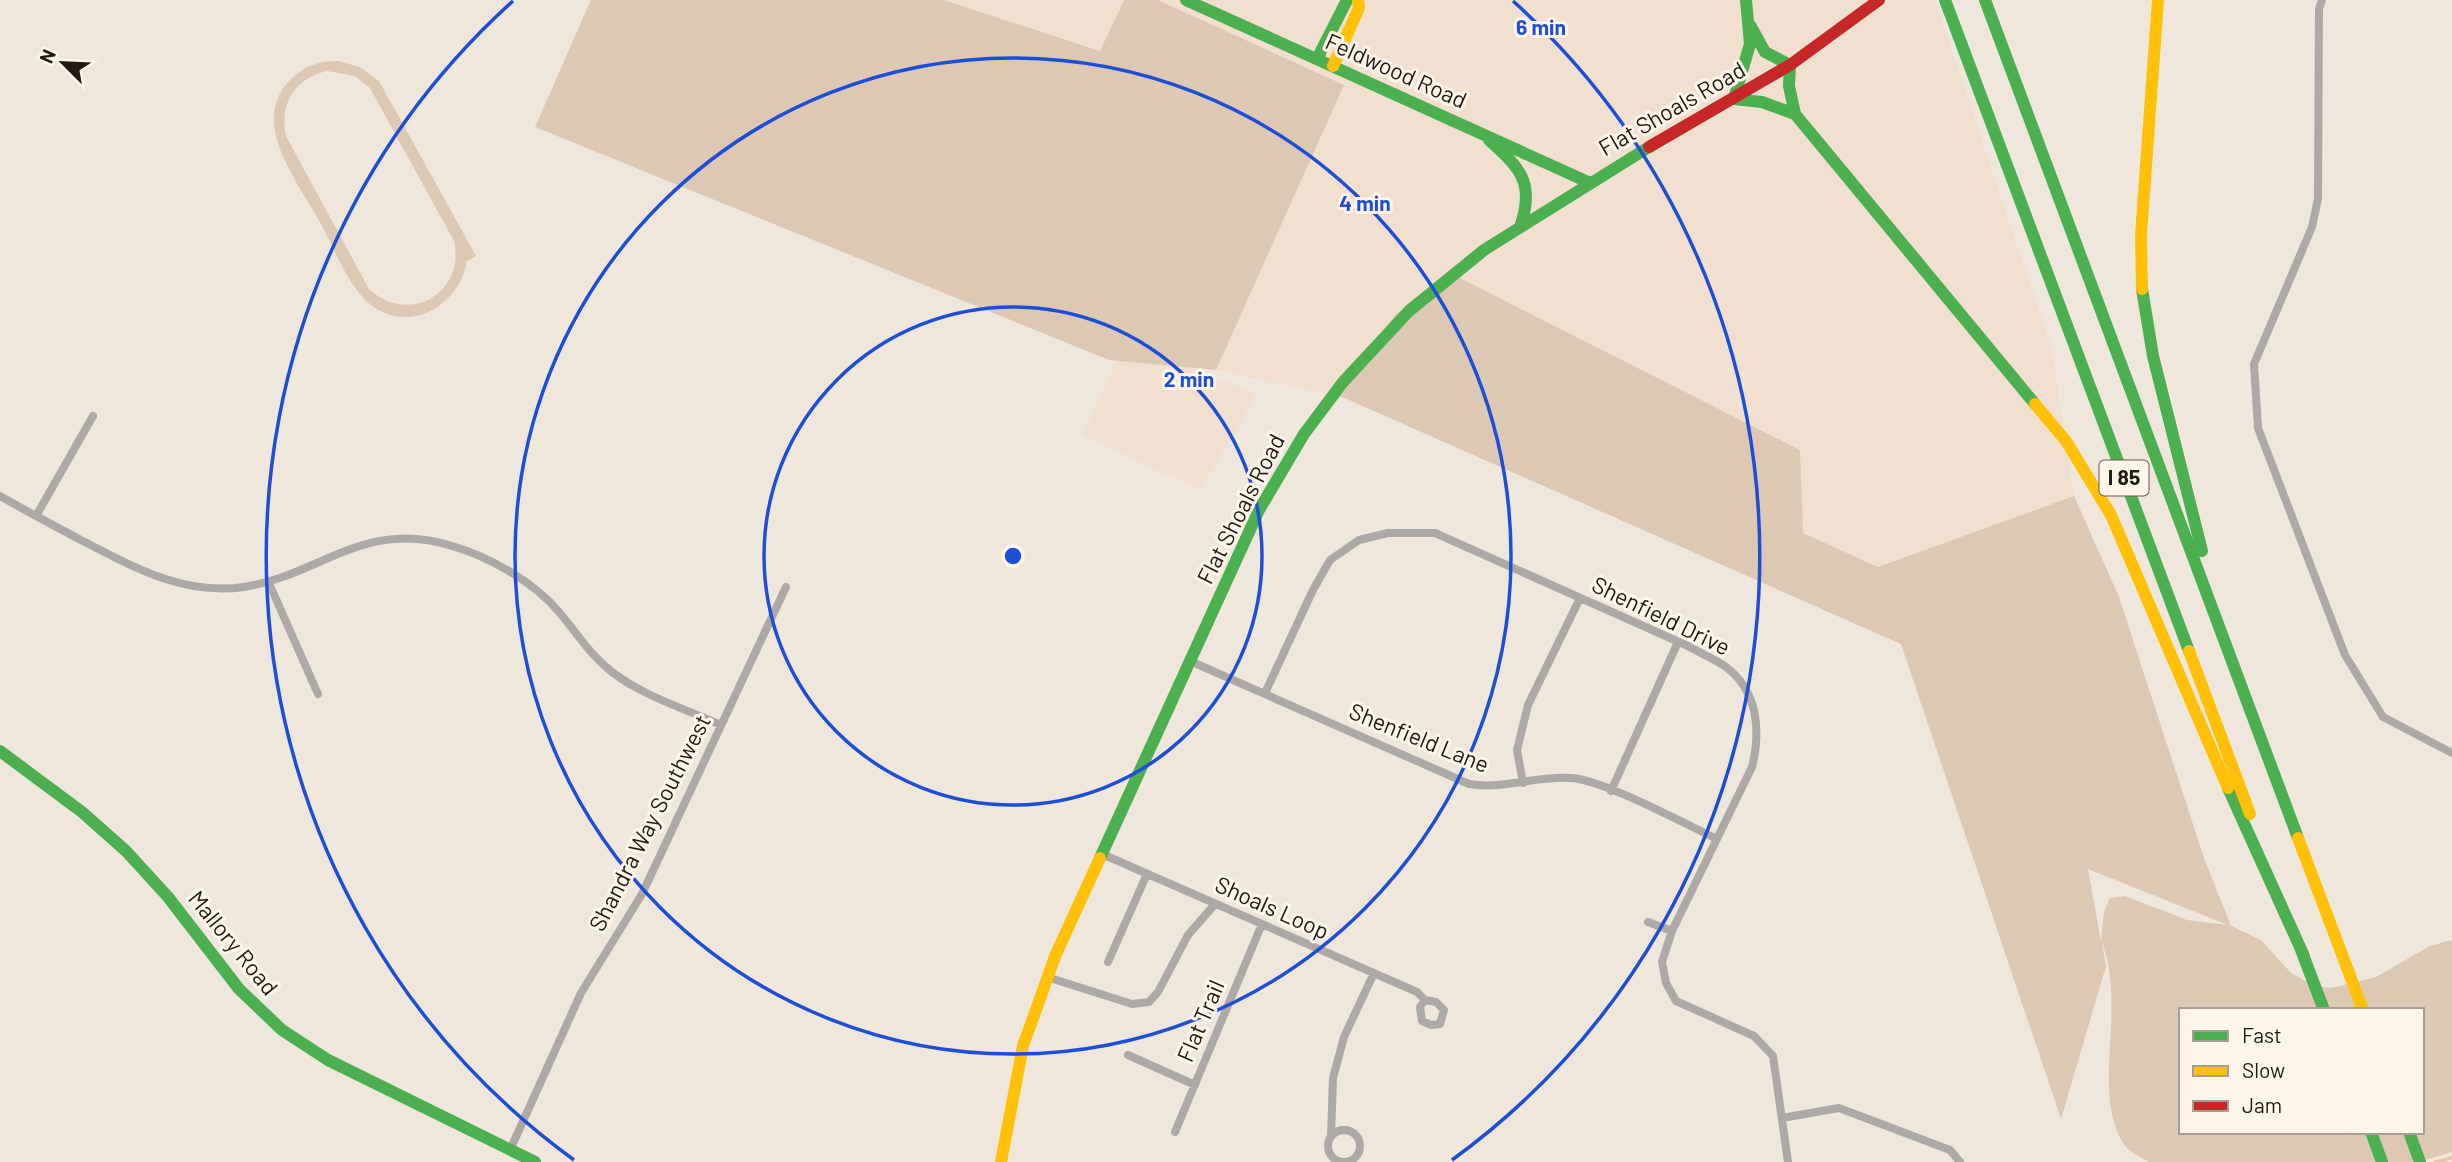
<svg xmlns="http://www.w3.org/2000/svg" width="2452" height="1162" font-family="Barlow,sans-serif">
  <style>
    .built { fill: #f1e0cf }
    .green { fill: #ddc9b3; fill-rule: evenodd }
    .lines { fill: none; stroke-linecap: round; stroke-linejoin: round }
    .stream { stroke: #eac59c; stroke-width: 3.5 }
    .street { stroke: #aca9a6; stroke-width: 8 }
    .fast { stroke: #4caf50; stroke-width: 12 }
    .slow { stroke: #ffc107; stroke-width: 12 }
    .jam { stroke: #c62828; stroke-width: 12 }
    .ring { fill: none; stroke: #1d4ed8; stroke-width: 3.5 }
    .labels { text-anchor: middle; stroke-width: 6; stroke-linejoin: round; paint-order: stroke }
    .shield { fill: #fff4ea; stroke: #635b54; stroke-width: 2 }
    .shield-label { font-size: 21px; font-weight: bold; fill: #201a13 }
    .street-label { font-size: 23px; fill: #201a13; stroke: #fff4ea }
    .centre { fill: #1d4ed8; stroke: #fff4ea; stroke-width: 3.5 }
    .ring-label { font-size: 21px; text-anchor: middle; font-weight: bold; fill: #1d4ed8; stroke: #fff4ea; stroke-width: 6; stroke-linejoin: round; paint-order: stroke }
  </style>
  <rect width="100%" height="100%" fill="#efe6dc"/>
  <path class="built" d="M944,0h180l-24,51z
    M1158,0h777l116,346 23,150 -195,71 -76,-34 -353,-260 -111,124 -123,-27 128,-285z
    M1178,229l78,34 -54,109 55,23 -57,95 -118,-55z"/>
  <path class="green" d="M591,0h353l156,51 24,-51h34l186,85 -128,285 -107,-10 -574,-233z
    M338,61l22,6 19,14 97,175 -9,5c-8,44 -56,74 -96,44 -23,-18 -36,-56 -50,-81 -22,-41 -73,-101 -31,-144 13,-14 29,-19 48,-19zM327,71l28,5 15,12 84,153c12,52 -46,85 -85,48l-83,-153c-7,-32 9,-58 41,-65z
    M1450,273l350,177 3,83 75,34 196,-71 45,101 85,261 27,68 30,14 30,33 24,13 16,2 45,-11 54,-31 22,-6v212l-34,10h-270c-9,-7 -19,-9 -25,-19 -32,-51 4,-136 -21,-200l4,23 -45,153 -160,-475 -561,-248 55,-81zM2088,869l140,56h1l-42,-5 -62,-24 -15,2 -6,14 -3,29zM2181,1010h241v122h-241z"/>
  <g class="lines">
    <path class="stream" d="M2436,1162l16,-4"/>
    <path class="street" d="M2322,0l-3,9 -1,190 -6,28 -58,137 4,64 87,227 38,62 69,36
      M0,496c26,15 53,29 79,43 53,27 103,57 165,48 77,-12 121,-69 208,-41 38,11 82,36 107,66 18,21 31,43 53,60 31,24 74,37 109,53
      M36,516l57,-100
      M268,581l50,113
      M1190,661l279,123c35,6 68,-9 102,-6 33,2 112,45 146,61
      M1265,693l48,-103 17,-30 29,-20 29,-7h47l253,113c12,7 27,13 38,21 32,24 35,64 26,100l-80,164 -10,31 4,21 10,18 78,35 19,20 15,106
      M1523,783l-6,-33 11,-45 52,-107
      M1611,791l67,-149
      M1102,854l315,138 8,8 -5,7 2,14 9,4 9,-1 4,-14 -8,-8 -11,-2
      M1648,922l24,9
      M1108,962l39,-88
      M1047,977l85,27 17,-2 9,-10 30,-57 27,-31
      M1128,1055l67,30
      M1782,1118l57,-10 111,42 10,12
      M1328 1146a16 16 0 1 1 32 0a16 16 0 1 1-32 0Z
      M1175,1132l87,-208
      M1331,1136l2,-58 11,-41 30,-64
      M510,1150l71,-157 61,-99 144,-307"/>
    <path class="fast" d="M1186,0l402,182
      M1746,0l4,44 -16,55 28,3 33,12
      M1945,0l244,651
      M1985,0l313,838
      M1750,25l15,27 25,13 -1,21 6,28 240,290
      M1317,59l30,-59
      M1489,140c30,27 46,42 32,84
      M2142,289l11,67 49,195
      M0,751l82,61 44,39 42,46 71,92 43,41 46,30 207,102
      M2228,788l76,168
      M1100,858l159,-348 45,-76 39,-52 66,-71 75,-61 165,-103
      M2300,947l24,63
      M2371,1132l11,30
      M2409,1132l11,30"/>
    <path class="slow" d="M1333,66l26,-58 -1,-8
      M2142,289l-1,-54 17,-235
      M2035,404l31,37 45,74 117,273
      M2189,651l61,163
      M2298,838l65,172
      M1001,1162l22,-116 33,-92 44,-96"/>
    <path class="jam" d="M1649,147l141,-82 89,-65"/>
  </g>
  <g class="ring">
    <circle cx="1013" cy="556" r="249"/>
    <circle cx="1013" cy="556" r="498"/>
    <path d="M574 1160A747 747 0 0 1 513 1M1513 1A747 747 0 0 1 1452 1160"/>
  </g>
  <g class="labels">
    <rect class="shield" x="2099.5" y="460.5" width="49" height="35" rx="5"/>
    <g class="shield-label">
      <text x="2124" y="485">I 85</text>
    </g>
    <g class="street-label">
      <text transform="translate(1396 71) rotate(24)" y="8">Feldwood Road</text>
      <text transform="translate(1672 109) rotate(-30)" y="8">Flat Shoals Road</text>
      <text transform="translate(1241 509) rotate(-63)" y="8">Flat Shoals Road</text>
      <text transform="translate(1661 616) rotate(26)" y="8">Shenfield Drive</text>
      <text transform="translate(1419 738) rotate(22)" y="8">Shenfield Lane</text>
      <text transform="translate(650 823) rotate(-63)" y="8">Shandra Way Southwest</text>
      <text transform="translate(1272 908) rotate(24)" y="8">Shoals Loop</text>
      <text transform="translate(233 943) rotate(51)" y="8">Mallory Road</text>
      <text transform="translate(1201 1021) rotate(-67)" y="8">Flat Trail</text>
    </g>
  </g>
  <circle cx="1013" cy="556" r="10" class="centre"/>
  <g class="ring-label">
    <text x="1541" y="35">6 min</text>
    <text x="1365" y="211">4 min</text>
    <text x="1189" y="387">2 min</text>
  </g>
  <rect x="2179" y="1008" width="245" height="126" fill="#fff4ea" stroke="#a69d94" stroke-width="2"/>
  <rect x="2193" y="1031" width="35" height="10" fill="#4caf50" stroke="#a69d94" stroke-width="2"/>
  <text x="2242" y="1043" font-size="21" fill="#201a13">Fast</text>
  <rect x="2193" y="1066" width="35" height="10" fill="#ffc107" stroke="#a69d94" stroke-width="2"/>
  <text x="2242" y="1078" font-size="21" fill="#201a13">Slow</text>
  <rect x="2193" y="1101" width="35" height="10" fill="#c62828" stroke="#a69d94" stroke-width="2"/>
  <text x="2242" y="1113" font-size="21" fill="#201a13">Jam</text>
  <g transform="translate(63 63) rotate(294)" stroke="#fff4ea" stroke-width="5" paint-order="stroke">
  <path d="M0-5L12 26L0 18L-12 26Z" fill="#201a13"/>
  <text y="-10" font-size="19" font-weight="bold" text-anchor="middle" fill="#201a13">N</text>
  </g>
</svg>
